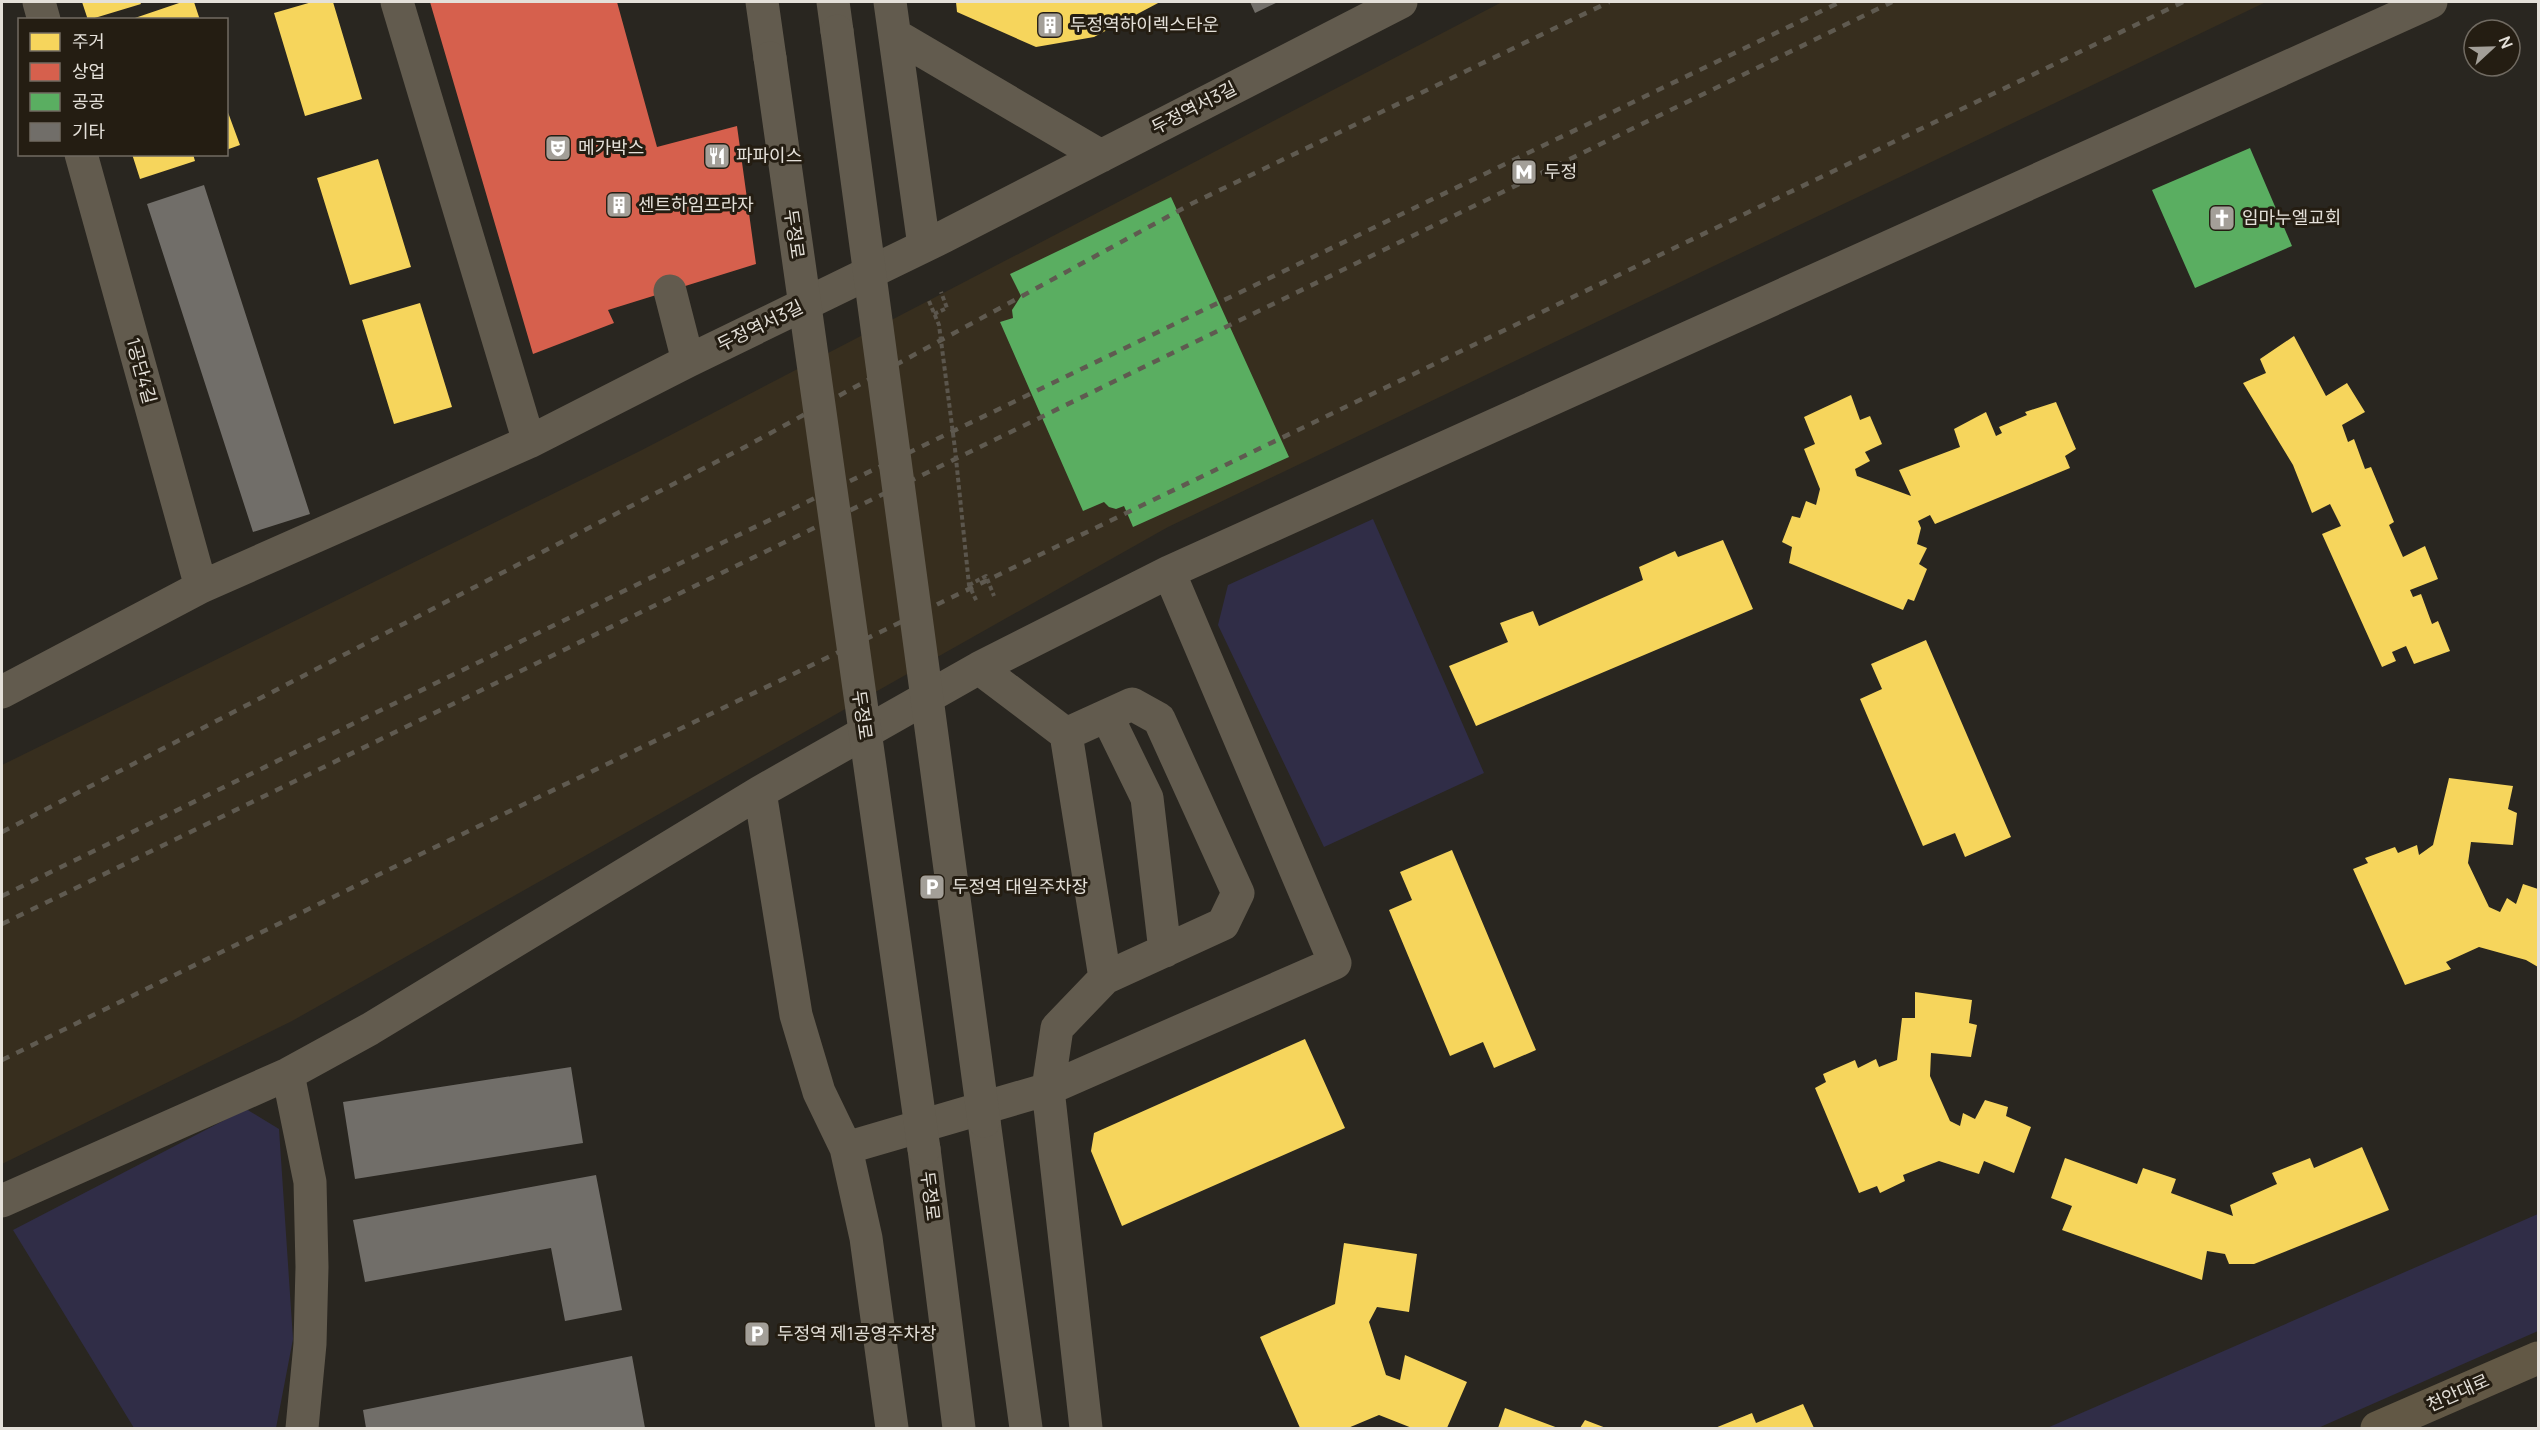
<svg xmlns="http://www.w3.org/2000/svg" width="2540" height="1430" font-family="Manrope,'Noto Sans KR',sans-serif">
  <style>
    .built { fill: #372e1e }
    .green { fill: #302d47 }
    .homes { fill: #f6d55c }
    .shops { fill: #d6604d }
    .public { fill: #5aae61 }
    .building { fill: #716e69 }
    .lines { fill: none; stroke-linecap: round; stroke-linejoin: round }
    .path { stroke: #5b564d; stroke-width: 4; stroke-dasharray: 4.5 3; stroke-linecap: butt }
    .minor { stroke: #625b4e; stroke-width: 33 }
    .major { stroke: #625845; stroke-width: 33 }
    .rail { stroke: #5f5a50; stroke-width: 4.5; stroke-dasharray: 8 8; stroke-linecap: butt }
    .path-bridge { stroke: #5b564d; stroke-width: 4; stroke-dasharray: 4.5 3; stroke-linecap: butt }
    .minor-bridge { stroke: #625b4e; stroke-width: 33 }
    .labels { text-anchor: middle; stroke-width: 6; stroke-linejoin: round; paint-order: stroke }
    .poi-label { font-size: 18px; fill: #e4e0d9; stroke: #241d12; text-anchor: start }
    .street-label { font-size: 18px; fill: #e4e0d9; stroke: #241d12 }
  </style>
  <rect width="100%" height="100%" fill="#292620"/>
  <path class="built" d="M1502,2h764l-1098,525 -876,494 -290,143v-399l638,-314z"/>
  <path class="green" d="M1373,519l111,254 -160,74 -106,-222 10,-40z
    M246,1109l33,20 14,210 -17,89h-142l-121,-198z
    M2538,1214v117l-220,97h-271z"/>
  <path class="homes" d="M82,2h58l1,2 -53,16z
    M182,2h12l6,18h-71z
    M312,2h21l29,97 -57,17 -31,-103z
    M956,2h204l-66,35 -58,10 -79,-35z
    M226,107l14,38 -14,5z
    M132,154h61l2,7 -55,18z
    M378,159l33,108 -61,18 -33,-107z
    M420,303l32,104 -58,17 -32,-104z
    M2294,336l32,60 21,-13 18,29 -23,13 6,17 6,-3 11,30 6,-2 23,55 -5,3 14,32 22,-11 13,33 -28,11 3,7 8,-3 11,30 6,-3 12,30 -36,13 -8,-18 -14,6 4,9 -14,6 -60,-133 19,-8 -11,-22 -18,9 -19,-48 -50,-82 23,-10 -6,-14z
    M1851,395l9,25 10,-4 12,28 -17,8 5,9 -15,8 2,7 54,20 -12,-26 61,-23 -6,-18 32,-17 10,24 6,-3 -3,-6 28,-12 -2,-3 31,-10 20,47 -11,7 5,12 -135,56 -5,-9 -12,6 3,7 -4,16 10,4 -8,16 8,5 -13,32 -6,-2 -5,11 -114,-47 3,-16 -10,-5 10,-26 8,2 6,-17 10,4 4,-16 -16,-40 11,-5 -11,-27z
    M1723,540l30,69 -277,117 -27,-60 59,-24 -8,-19 33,-12 6,15 104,-46 -4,-13 36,-16 3,6z
    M1926,640l85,197 -46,20 -10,-24 -32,13 -63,-147 22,-10 -11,-25z
    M2449,778l64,8 -5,23 9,4 -4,32 -42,-3 -3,21 21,44 11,5 7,-14 9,6 7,-20 15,5v78l-12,-7 -47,-13 -33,15 5,7 -46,16 -52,-116 15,-6 -3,-5 30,-11 3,6 19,-8 2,10 14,-10z
    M1452,850l84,200 -42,18 -11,-26 -33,14 -61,-146 23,-10 -12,-28z
    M1915,992l57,8 -3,23 8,2 -6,32 -40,-4 -1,23 20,45 10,5 3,-13 12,6 10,-19 23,7 -2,9 25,11 -17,46 -30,-12 -5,13 -40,-13 -36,14 2,6 -25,12 -3,-7 -18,7 -44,-105 11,-6 -3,-8 32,-14 3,8 18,-9 3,8 18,-7 5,-42h13z
    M1305,1039l40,89 -223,98 -31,-75 3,-18z
    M2362,1147l27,63 -135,54h-25l-4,-10 -18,-3 -5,29 -140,-50 10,-24 -21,-8 14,-40 72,26 6,-16 33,11 -5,14 62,23 -3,-11 47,-21 -5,-11 38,-15 4,10z
    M1344,1243l73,11 -8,58 -32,-5 -8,15 17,53 14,5 5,-25 62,27 -20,46h-35l-33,-13 -31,13h-48l-40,-91 75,-33z
    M1803,1404l11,24h-99l37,-15 4,10z
    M1505,1408l53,20h-60z
    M1585,1420l21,8h-26z"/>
  <path class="shops" d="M430,2h187l40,145 80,-21 19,138 -148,46 6,13 -81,31z"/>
  <path class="public" d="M2250,148l42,98 -97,42 -43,-98z
    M1171,197l118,260 -156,70 -9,-21 -8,3 -7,-2 -5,-5 -21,9 -83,-189 13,-4 -1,-8 9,-14 -11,-22z"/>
  <path class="building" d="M1250,2h28l-23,11z
    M204,185l106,329 -57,18 -106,-328z
    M571,1067l12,76 -228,36 -12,-77z
    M596,1175l26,135 -57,11 -14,-73 -186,34 -12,-62z
    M632,1356l13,72h-279l-3,-18z"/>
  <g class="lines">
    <path class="path" d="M934,314l13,-6 -6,-16"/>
    <path class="minor" d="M39,2l5,18
      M397,2l132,440 159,-81 255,-124 458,-235
      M762,2l8,56
      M833,2l4,29
      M890,2l34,244
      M895,35l206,121
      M81,154l120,433
      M670,291l18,70
      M979,668l87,66 39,244 -48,50 -9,61 38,339
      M2,692l199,-105 328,-145
      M1107,716l40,82 18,153
      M1066,734l66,-30 27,15 79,174 -15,31 -118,54
      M760,792l36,223 23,77 27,56 20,90 26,190
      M288,1074l22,108 2,85 -2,77 -8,84
      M984,1121l42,307
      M846,1148l202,-59 287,-126 -166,-391
      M924,1149l35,279
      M2,1201l286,-127 82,-45 390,-237 219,-124 190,-96 1262,-570"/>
    <path class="major" d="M2377,1428l161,-70"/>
    <path class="rail" d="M2,832l741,-384 448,-244 418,-202
      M2,896l689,-338 1149,-556
      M2,924l1890,-922
      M2,1060l386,-190 1795,-868"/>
    <path class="path-bridge" d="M929,301l10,24 16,124 14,136 8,17
      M969,585l17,-9 8,20"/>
    <path class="minor-bridge" d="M837,31l147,1090
      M770,58l154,1091"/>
  </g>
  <defs>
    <symbol id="building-square" viewBox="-11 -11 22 22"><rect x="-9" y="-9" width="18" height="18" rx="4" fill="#a39f98" stroke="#241d12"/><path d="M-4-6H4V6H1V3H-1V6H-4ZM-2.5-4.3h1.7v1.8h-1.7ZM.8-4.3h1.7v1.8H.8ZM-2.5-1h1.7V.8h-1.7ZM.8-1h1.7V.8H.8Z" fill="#fff"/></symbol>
    <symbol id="theatre-square" viewBox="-11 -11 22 22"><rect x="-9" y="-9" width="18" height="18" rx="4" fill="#a39f98" stroke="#241d12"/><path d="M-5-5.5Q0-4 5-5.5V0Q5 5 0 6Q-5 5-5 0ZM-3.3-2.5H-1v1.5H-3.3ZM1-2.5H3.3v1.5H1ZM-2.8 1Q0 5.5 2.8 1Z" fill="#fff"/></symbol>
    <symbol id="restaurant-square" viewBox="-11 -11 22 22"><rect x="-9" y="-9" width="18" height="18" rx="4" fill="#a39f98" stroke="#241d12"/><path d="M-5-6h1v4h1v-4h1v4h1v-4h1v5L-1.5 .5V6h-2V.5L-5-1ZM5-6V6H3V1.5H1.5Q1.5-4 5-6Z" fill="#fff"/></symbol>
    <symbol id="metro-square" viewBox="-11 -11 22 22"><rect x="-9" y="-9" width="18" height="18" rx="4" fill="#a39f98" stroke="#241d12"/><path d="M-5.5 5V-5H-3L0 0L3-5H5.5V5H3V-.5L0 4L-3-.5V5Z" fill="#fff"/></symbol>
    <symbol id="church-square" viewBox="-11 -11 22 22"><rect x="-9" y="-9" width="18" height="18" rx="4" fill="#a39f98" stroke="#241d12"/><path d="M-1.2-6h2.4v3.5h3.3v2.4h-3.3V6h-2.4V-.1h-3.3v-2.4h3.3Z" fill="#fff"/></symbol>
    <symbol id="parking-square" viewBox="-11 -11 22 22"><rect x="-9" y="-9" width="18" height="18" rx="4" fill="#a39f98" stroke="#241d12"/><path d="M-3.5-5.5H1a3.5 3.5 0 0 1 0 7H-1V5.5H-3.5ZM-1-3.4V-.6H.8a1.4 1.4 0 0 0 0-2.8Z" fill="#fff"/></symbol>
  </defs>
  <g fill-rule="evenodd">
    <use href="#building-square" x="1035" y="10" width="30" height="30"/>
    <use href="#theatre-square" x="543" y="133" width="30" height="30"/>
    <use href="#restaurant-square" x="702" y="141" width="30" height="30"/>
    <use href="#metro-square" x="1509" y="157" width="30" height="30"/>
    <use href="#building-square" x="604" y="190" width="30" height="30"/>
    <use href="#church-square" x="2207" y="203" width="30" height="30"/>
    <use href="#parking-square" x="917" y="872" width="30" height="30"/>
    <use href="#parking-square" x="742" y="1319" width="30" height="30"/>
  </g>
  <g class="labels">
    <g class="poi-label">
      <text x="1070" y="31">두정역하이렉스타운</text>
      <text x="578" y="154">메가박스</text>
      <text x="736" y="162">파파이스</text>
      <text x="1544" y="178">두정</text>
      <text x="638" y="211">센트하임프라자</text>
      <text x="2242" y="224">임마누엘교회</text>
      <text x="952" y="893">두정역 대일주차장</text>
      <text x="777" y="1340">두정역 제1공영주차장</text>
    </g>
    <g class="street-label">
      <text transform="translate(1194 108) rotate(-27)" y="6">두정역서3길</text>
      <text transform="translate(794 234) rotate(82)" y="6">두정로</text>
      <text transform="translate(760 326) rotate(-26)" y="6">두정역서3길</text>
      <text transform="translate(141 371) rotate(75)" y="6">1공단4길</text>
      <text transform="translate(862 715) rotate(82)" y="6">두정로</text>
      <text transform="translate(930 1196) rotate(83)" y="6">두정로</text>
      <text transform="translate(2458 1393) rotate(-24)" y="6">천안대로</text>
    </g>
  </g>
  <rect width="2540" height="1430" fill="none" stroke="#e4e0d9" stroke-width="6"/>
  <rect x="18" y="18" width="210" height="138" fill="#241d12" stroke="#716b62" stroke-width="1.5"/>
  <rect x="30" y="33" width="30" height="18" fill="#f6d55c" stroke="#716b62" stroke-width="1.5"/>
  <text x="72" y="48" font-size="18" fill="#e4e0d9">주거</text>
  <rect x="30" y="63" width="30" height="18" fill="#d6604d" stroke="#716b62" stroke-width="1.5"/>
  <text x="72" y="78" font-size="18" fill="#e4e0d9">상업</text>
  <rect x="30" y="93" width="30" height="18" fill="#5aae61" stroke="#716b62" stroke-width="1.5"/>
  <text x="72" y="108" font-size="18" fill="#e4e0d9">공공</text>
  <rect x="30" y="123" width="30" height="18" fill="#716e69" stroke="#716b62" stroke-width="1.5"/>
  <text x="72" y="138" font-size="18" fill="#e4e0d9">기타</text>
  <g transform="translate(2492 48) rotate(68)"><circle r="28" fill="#241d12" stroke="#716b62" stroke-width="1.5"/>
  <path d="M0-4.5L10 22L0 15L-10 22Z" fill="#a39f98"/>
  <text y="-9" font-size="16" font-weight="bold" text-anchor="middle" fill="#e4e0d9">N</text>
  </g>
</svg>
